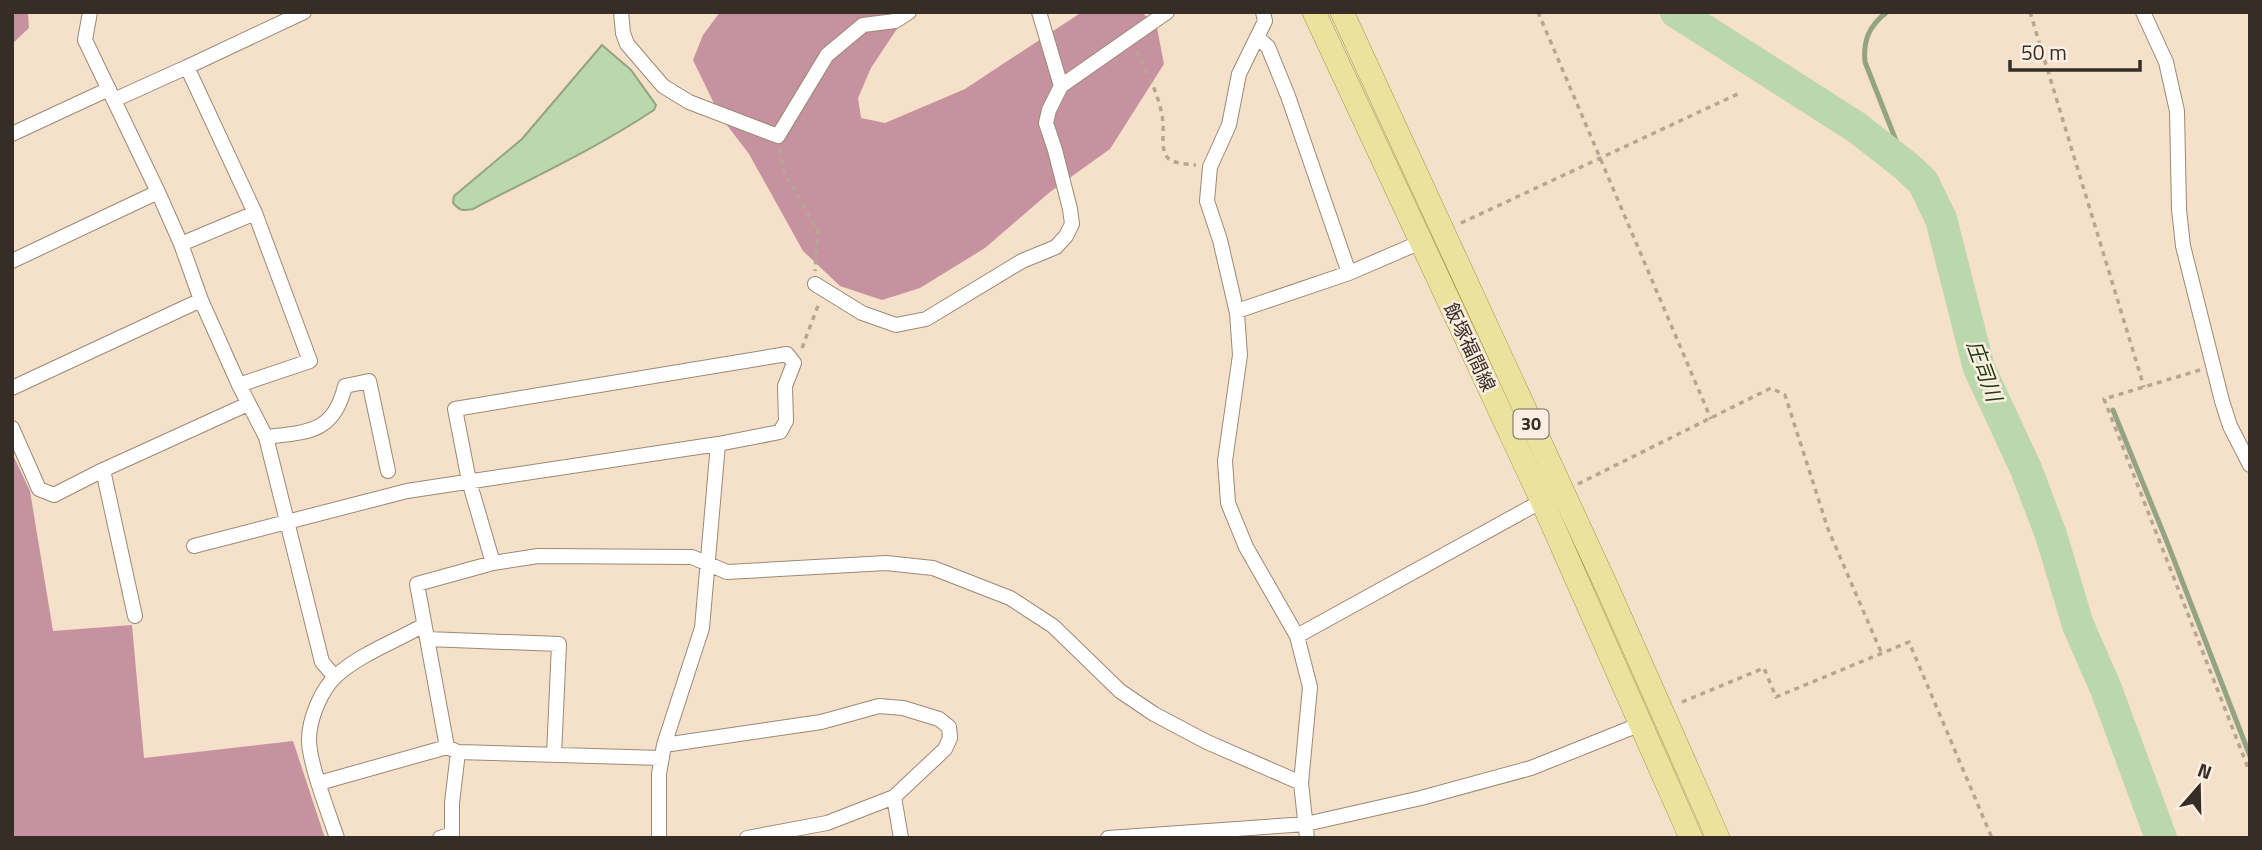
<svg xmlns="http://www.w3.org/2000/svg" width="2262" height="850" font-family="'Titillium Web','Noto Sans JP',sans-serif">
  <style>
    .forest { fill: #c7929f }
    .water { fill: #bbd7ac; stroke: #93a484; stroke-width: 2 }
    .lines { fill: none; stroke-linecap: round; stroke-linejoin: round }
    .stream { stroke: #93a484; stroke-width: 5 }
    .river { stroke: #bbd7ac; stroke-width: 32 }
    .street-casing { stroke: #9c8975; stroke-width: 16 }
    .primary-casing { stroke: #a39649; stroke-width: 24 }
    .path { stroke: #b6a694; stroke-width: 3.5; stroke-dasharray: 5 5; stroke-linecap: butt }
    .street { stroke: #fff; stroke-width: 14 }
    .primary { stroke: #ebe29d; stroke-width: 23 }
    .labels { text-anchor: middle; stroke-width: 5; stroke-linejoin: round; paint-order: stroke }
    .shield { fill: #fcefe2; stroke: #71685e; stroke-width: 2 }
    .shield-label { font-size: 18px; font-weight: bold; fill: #362e26 }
    .street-label { font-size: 19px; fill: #362e26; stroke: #fcefe2 }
    .water-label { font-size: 21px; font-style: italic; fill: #1f390c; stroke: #fcefe2 }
  </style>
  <rect width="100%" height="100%" fill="#f5e0ca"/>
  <path class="forest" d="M12,12h16l1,16 -17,16z
    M720,12h188l-37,56 -13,30 3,20 24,5 80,-34 117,-77h60l15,16 7,36 -54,85 -60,43 -65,56 -65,40 -38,12 -42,-14 -37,-35 -54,-97 -29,-38 -27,-56 10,-25z
    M12,453l18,38 23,140 79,-6 12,133 149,-17 32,97h-313z"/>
  <path class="water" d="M602,45l29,25 25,35 -2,5c-57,38 -120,67 -181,99 -10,2 -13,2 -20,-6l1,-7 68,-57z"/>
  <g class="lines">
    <path class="stream" d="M1887,12c-18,14 -24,28 -22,50l41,104
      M2113,410l54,132 83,214"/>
    <path class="river" d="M1676,12l180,115 50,39 17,16 18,37 38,149 47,101 25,66 27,90 28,64 55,149"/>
    <defs>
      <path id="street" d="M90,12l-5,28 73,152 23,52 20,56 38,85 27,52 56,225 13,15
        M621,12l2,21 4,11 36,42 26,16 89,34 49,-81 36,-30 32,-4 14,-9
        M1039,12l22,74
        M1263,12l2,9 -26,53 -10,51 -19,42 -3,34 13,39 17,73 3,42 -15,106 3,42 18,44 51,89 13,51 -9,96 6,55
        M2143,12l23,50 11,49 2,98 4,37 39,155 8,25 20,39
        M1257,37l11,10 20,49 61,177
        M114,100l73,-33
        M12,134l97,-45
        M181,244l74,-31
        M12,261l146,-69
        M815,284l47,29 34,12 30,-6 96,-58 34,-14 10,-11 6,-12 -2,-15 -15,-59 -9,-27 3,-13 12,-24 106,-74
        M1237,311l112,-38 72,-31
        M239,385l71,-24 -55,-148 -68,-146 117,-55
        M12,388l189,-88
        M12,428l27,61 15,6 49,-25 145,-66
        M266,437c42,-5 68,-4 79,-51l24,-5 19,90
        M103,470l32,146
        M194,546l213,-55 311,-47 62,-12 6,-11 -1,-35 9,-23 -7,-9 -332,55 14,72 24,82
        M1297,636l245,-135
        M427,639l132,5 -5,111
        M664,745l157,-23 58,-16 24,2 36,11 10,8 1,11 -5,11 -51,48 7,41
        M447,747l-30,-163 76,-21 45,-7 154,1 35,15 159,-9 47,5 77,30 43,28 67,65 34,23 53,28 94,41
        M319,783l128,-36 11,5 204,6
        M337,838c-8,-24 -28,-75 -28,-98 0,-21 12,-50 27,-64 24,-22 60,-35 88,-51
        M440,838l12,-4v-31l6,-51
        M659,838v-64l5,-29 38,-117 16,-184
        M747,838l80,-15 67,-26
        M1108,838l198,-14 115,-26 110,-30 110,-44"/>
      <path id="primary" d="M1314,12l228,489 149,337
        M1342,12l268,582 108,244"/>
    </defs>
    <use href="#street" class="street-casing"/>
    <use href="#primary" class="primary-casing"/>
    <path class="path" d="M1538,12l173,407
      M2030,12l114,375
      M1137,51c10,22 24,47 26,72 1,11 -3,29 6,36 7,5 19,5 27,6
      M780,149l3,21 35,61 -3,40
      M1461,223l281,-131
      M802,348l17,-45
      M2200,370l-96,29 146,374
      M1578,484l193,-96 14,7 43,134 53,123
      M1682,702l82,-34 12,29 133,-55 83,196"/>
    <use href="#street" class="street"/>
    <use href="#primary" class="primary"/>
  </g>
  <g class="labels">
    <rect class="shield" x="1513.5" y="409.5" width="35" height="29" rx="5"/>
    <g class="shield-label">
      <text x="1531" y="430">30</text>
    </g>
    <g class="street-label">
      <text transform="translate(1470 347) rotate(65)" y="7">飯塚福間線</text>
    </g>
    <g class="water-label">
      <text transform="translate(1984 371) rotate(70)" y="7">庄司川</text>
    </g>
  </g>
  <rect width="2262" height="850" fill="none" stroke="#362e26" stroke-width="28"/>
  <g transform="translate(2199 787) rotate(20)" stroke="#fcefe2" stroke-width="5" paint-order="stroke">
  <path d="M0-5L12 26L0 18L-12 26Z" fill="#362e26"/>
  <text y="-10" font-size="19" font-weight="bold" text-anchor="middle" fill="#362e26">N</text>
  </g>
  <path d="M2010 60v10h130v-10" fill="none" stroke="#362e26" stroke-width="3.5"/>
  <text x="2021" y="60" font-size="21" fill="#362e26" stroke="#fcefe2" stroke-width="5" paint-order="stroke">50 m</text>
</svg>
